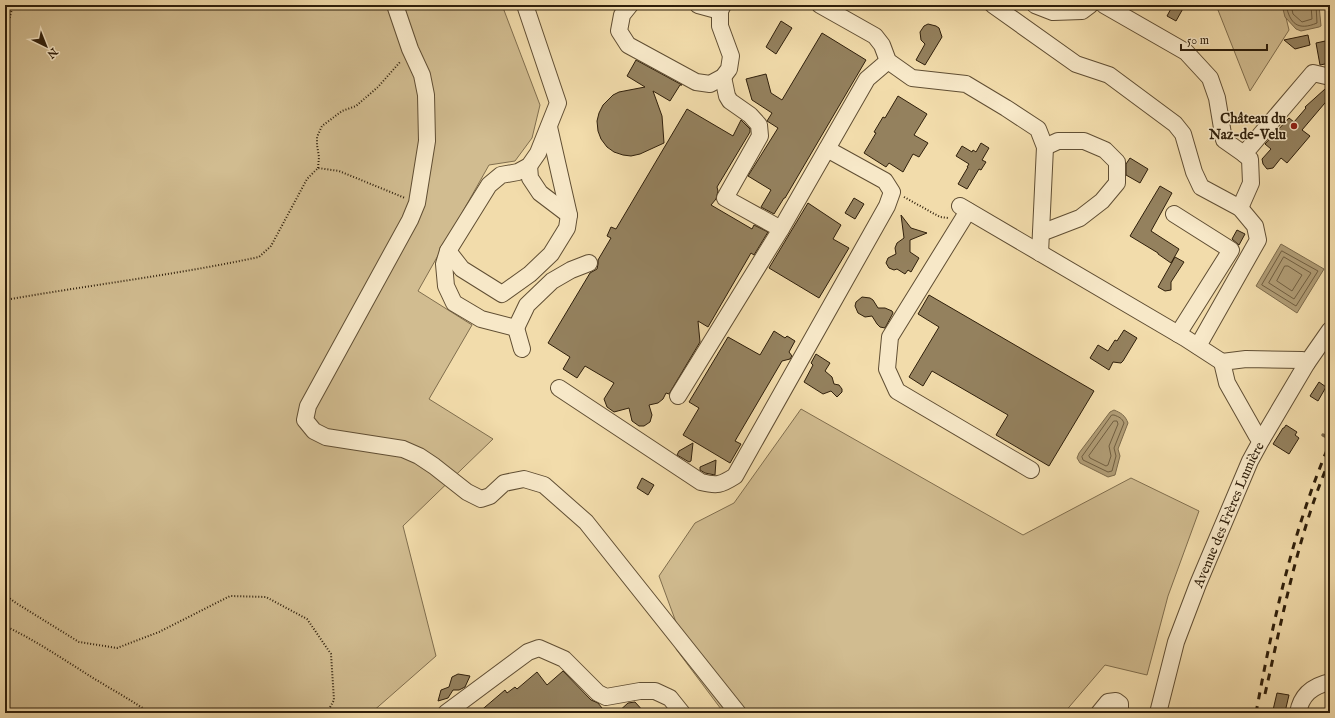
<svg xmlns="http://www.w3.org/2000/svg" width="1335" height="718" font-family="'IM FELL English',serif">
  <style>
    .green { fill: #d1bc90; stroke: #806e4e }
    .water { fill: #b09c75; stroke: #7c6a4b }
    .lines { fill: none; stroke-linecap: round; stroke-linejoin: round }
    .shore { stroke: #705e40; stroke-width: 1 }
    .stream { stroke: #7c6a4b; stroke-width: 3.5 }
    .building { fill: #94815e; stroke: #2f1f0b }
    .minor-casing { stroke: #604e33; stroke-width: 18 }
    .path { stroke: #2f1f0b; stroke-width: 2; stroke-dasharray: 1 2; stroke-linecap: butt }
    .minor { stroke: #f7e8c8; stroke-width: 16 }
    .rail { stroke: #2f1f0b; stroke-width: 3; stroke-dasharray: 7 7; stroke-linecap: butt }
    .poi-dot { fill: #8f2418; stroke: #f7e8c8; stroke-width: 1.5 }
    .labels { text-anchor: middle; stroke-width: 3; stroke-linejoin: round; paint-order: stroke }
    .poi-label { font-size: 14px; font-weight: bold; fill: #2f1f0b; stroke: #f7e8c8; text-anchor: end }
    .street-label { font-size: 14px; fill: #2f1f0b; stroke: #f7e8c8 }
  </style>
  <rect width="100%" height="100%" fill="#f2dcab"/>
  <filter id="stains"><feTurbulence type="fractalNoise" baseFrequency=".005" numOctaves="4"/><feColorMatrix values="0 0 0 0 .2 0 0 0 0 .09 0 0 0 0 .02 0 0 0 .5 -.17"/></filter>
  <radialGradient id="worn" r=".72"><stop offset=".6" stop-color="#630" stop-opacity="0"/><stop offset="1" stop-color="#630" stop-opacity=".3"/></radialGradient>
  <path class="green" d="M5,5h497l38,100 -8,33 -17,23 -26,4 -71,126 54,34 -43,74 64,40 -90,87 33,130 -65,57h-366z
    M1216,5h67l6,25 -39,61z
    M801,409l222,126 108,-57 68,33 -31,85 -21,79 -42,-10 -41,48h-340l-48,-64 8,-5 -25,-68 36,-53 39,-20z"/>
  <path class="water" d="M1282,5h37l2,21 -2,1 -18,4 -5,-2 -11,-12z
    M1281,244l43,25 -27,44 -41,-27z
    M1114,410c7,3 11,5 14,13l-10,26 2,7 -5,19 -7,2 -28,-14 -3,-5 2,-5 31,-41z"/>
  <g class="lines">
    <path class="shore" d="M1286,5c4,19 12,26 31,18l-1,-18
      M1291,5l2,9 9,8 10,-3 -1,-14
      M1282,251l36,20 -22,35 -34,-21z
      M1284,257l27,16 -17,26 -25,-16z
      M1285,266h3l14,9 -10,16 -15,-10z
      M1112,415h2c5,2 8,3 10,8l-10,25 2,8 -4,15 -4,1 -25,-12 -1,-3z
      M1114,421h3l1,3 -9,22 2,10 -3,9 -2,1 -16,-8 -1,-2z"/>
    <path class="stream" d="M1323,435l2,1"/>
  </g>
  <path class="building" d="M1173,5h12l-9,16 -9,-5z
    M781,21l11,7 -16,26 -10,-7z
    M928,24l8,2 3,2 3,9 -17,28 -9,-5 9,-16 -4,-4 -1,-8 4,-6z
    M822,33l44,27 -81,138h-1l-10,16 -13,-7 10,-17 -23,-14 30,-48 -11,-7 5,-8 -20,-13 -6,-21 20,-5 5,19 11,7z
    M1308,35l2,10 -15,4 -11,-9z
    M1330,40v23l-10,2 -4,-22z
    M636,60l46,25h-2l-10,16 -17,-10 9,25 2,27 -24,11 -9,2 -8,-1 -9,-3 -7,-5 -6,-8 -3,-8 -1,-10 2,-8 4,-8 10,-10 6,-3 26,-5 -18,-11z
    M1325,89l5,5v3l-28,33 8,6 -23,27 -6,-5 -8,10 -6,1 -4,-5 -1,-5 9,-10 -6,-5 24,-26 5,4 12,-14 -1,-1z
    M898,96l29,18 -13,21 14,8 -9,14 -6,-3 -10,18 -14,-9 -3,4 -22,-14 12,-20 -2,-1 9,-15 2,1z
    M687,109l46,27 8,-16 9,9v3l-33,55 1,4 -2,8 -5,6 41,24 2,-4 14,7 -14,23 -3,-2 -43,74 -10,-6 2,21 -31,52 -3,-1 -3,6 -5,4 -9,2 3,10 -2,7 -6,4h-5l-7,-5 -3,-13 -15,4 -7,-5 -3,-8 10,-16 -29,-17 -8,12 -14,-9 7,-12 -22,-14 42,-70 7,-4 1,-5v-4l13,-22 -4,-2 4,-9 5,2z
    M981,143l8,5 -7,12 4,2 -5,8 -2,-1 -12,20 -9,-5 10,-17h-1l2,-3 -13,-8 6,-10 10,6 1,-2 3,2z
    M1130,158l18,11 -8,14 -14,-8v-11z
    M1160,186l12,7 -21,38 28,18 -8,14 -13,-9v-1l-28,-17z
    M854,198l10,6 -9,15 -10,-6z
    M808,203l33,22 -8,14 16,9 -30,50 -50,-30z
    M901,215l10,13 16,5 -17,7v12l9,6 -8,14 -3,-2 -3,4 -8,-5 -3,1 -5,-2 -3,-5 2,-5 8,-4 -1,-6 2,-5 7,-5z
    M1237,230l8,4 -6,11 -7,-6z
    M1175,257l9,5 -13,20v8l-6,1 -7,-4z
    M929,295l165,96 -45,75 -53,-31 12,-20 -76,-44 -9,15 -14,-9 30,-50 -21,-13z
    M862,297l8,1 3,2 5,8h7l7,3 1,2 -8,15 -5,-1 -3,-3 -5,-8 -7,1 -7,-4 -3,-7 1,-4z
    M1124,330l13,8 -14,23 -2,2 -8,-1 -4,8 -19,-12 8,-13 10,6 7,-11 2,1z
    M774,331l11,7 2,-2 8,5 -6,11 3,4 -2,3 -8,2 -47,80 6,3 -11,19 -47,-28 16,-27 -10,-6 39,-65 32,18z
    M816,354l14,9 -5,8 7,6 2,7 5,1 3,4v3l-5,5 -6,-6 -8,3 -19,-12 9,-17 -2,-2z
    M1319,382l7,5 -8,14 -8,-5z
    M1286,425l11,7 -2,3 4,3 -10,16 -16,-10 10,-16h1z
    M693,443l-2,18 -2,1 -12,-7 2,-4z
    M716,460l-1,15 -10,-2 -5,-3v-3z
    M642,478l12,7 -6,10 -11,-7z
    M563,671l28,29 7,3 8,10h-128l27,-23 2,3 8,-6 2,2 20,-17 10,13z
    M458,674l12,2 -5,11 -6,3h-6l-5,8 -10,3 3,-11 8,-3 3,-10z
    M1277,693l12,2 -4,17 -12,-2z
    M635,702l10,11h-28l11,-10z"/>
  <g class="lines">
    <defs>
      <g id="minor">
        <path d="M395,5l15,44 12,26 4,20 1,46 -10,62 -7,17 -102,186 -3,14 9,11 12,6 77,12 16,7 15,10 33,26 14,7 9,-3 14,-13 20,-4 20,6 42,37 152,191"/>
        <path d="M525,5l33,98 -20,50 -9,13 -11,6 -17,3 -12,10 -41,66 -4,13 2,22 8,17 27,16 35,9 11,-23 25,-24 19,-11 18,-7"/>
        <path d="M630,5l-8,10 -3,16 9,14 68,37 14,2 13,-7 6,-8 2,-13 -11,-30v-15l3,-6"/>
        <path d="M698,5l22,6"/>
        <path d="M820,5l55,31 7,9 6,16 24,17 54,6 40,24 32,21 7,18 -5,106"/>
        <path d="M993,5l83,59 33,11 66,49 8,10 11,38 7,15 39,21 15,18 3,14 -60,106"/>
        <path d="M1035,5l18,7 29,-1 8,-6"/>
        <path d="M1104,5l82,47 24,26 7,20 7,42 20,14"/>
        <path d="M723,77l4,19 3,5 20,14 9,10 1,11 -35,62 56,31"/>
        <path d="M529,166l1,12 10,15 29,22"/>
        <path d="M960,206l225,132 37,24"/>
        <path d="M1240,208l11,-25 -1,-24 -6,-5 69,-81 17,4"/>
        <path d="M968,211l-78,126 -3,32 10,22 134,79"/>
        <path d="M1174,214l57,36 -53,84"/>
        <path d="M1041,233l39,-15 22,-17 15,-18v-21l-12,-12 -21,-9h-26l-13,6"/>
        <path d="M448,251l14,18 40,25 28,-20 21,-20 16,-26 2,-13 -20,-88"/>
        <path d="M516,328l6,21"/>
        <path d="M559,388l142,94c16,4 20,3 34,-6l152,-270 5,-14 -7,-11 -58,-32"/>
        <path d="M678,396l103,-167 86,-150 21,-18"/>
        <path d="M1262,439l-5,-3 -30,-53 -5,-21 24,-3 56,1 5,3"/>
        <path d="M446,713l82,-61 11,-4 25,11 34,34 8,4 34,-6h15l15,7 12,15"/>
        <path d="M1099,713l9,-11 8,-1 4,3v9"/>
        <path id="s1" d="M1158,713l18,-71 22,-58 52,-123 12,-22 45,-76 23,-33"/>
        <path d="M1298,713c3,-18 14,-27 32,-31"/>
      </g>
    </defs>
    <use href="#minor" class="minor-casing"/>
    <path class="path" d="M5,32l2,-4 6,-23
      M318,168l1,-11 -2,-12v-8l5,-11 20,-15 14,-5 22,-19 23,-26
      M904,197l36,20 8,1
      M5,300c85,-15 170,-25 254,-43l12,-11 36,-67 11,-11 21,3 66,27
      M5,595l11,8 63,39 38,6 42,-16 71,-36 36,1 41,22 24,35 3,46 -7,13
      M5,626c26,12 50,28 74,43 21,14 44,26 65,40l1,4"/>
    <use href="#minor" class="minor"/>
    <path class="rail" d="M1265,694c18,-79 33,-160 65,-235
      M1256,713c17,-92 37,-184 74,-270"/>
  </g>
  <circle class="poi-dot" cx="1294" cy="126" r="4"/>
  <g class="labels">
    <g class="poi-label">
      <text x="1286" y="123">Château du<tspan x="1286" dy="16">Naz-de-Velu</tspan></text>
    </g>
    <g class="street-label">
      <text dy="5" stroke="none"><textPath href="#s1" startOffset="211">Avenue des Frères Lumière</textPath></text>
    </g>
  </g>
  <rect width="1335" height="718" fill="none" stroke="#f2dcab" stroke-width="20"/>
  <rect x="6" y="6" width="1323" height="706" fill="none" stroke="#2f1f0b" stroke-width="2"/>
  <rect x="10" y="10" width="1315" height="698" fill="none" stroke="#2f1f0b"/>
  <g transform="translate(46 46) rotate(137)" stroke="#f7e8c8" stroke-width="3" paint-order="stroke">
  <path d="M0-3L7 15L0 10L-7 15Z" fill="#2f1f0b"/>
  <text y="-6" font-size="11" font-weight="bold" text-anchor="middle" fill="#2f1f0b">N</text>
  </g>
  <path d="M1181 44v6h86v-6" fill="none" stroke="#2f1f0b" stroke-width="2"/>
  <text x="1187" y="44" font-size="12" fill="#2f1f0b" stroke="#f7e8c8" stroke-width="3" paint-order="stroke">50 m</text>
  <rect width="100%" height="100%" filter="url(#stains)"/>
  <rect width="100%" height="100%" fill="url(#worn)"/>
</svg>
